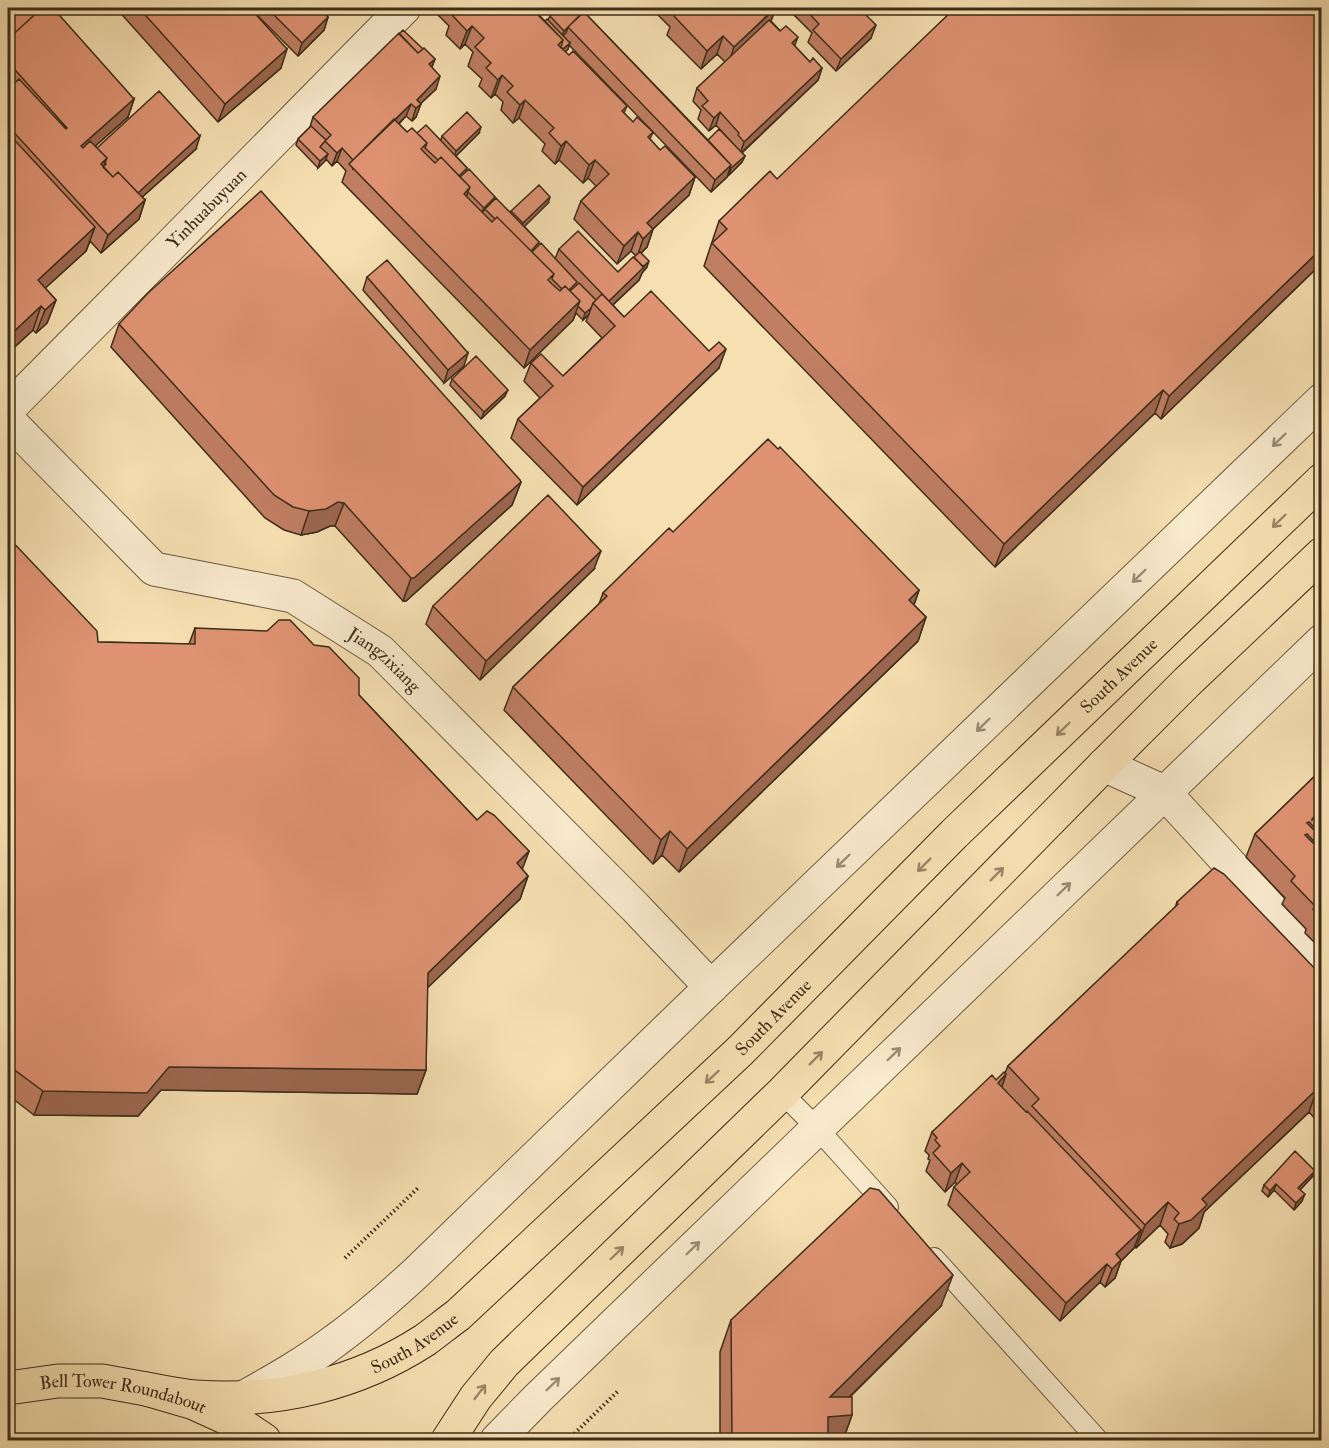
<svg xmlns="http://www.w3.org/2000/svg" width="1329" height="1448" font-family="'IM FELL Double Pica',serif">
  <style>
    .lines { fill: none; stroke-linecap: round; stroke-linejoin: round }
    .service-casing { stroke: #6a5a3f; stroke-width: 22 }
    .minor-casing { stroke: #6a5a3f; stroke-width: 35 }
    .primary-casing { stroke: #3c2d19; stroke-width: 35 }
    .path { stroke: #3c2d19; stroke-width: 4; stroke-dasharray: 1.5 3; stroke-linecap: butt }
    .service { stroke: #f9ebcd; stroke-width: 20 }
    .minor { stroke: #f9ebcd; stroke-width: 33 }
    .primary { stroke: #f6e0b2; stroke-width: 33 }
    .wall { fill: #c07e63; stroke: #3c2d19; stroke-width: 1.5 }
    .shaded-wall { fill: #9c6750; stroke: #3c2d19; stroke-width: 1.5 }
    .building { fill: #df9373; stroke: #3c2d19; stroke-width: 1.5; fill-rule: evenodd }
    .oneway { stroke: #9a8c73 }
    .oneway2 { stroke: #998666 }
    .labels { text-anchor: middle; stroke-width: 6; stroke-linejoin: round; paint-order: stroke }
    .street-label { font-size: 18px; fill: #3c2d19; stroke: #f9ebcd }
  </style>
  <rect width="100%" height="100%" fill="#f6e0b2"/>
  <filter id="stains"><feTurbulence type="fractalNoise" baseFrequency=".00333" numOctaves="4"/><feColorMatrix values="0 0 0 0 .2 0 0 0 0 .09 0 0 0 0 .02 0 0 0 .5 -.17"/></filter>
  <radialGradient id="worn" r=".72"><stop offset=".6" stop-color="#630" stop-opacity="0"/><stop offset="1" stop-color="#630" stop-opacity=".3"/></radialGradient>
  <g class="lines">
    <defs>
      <path id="service" d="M782,1093l35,35 71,79
        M934,1258l164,182"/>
      <g id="minor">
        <path id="s1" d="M8,409l146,-147 250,-254"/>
        <path id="s2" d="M8,420l146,149 139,27 87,55 255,256 76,80"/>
        <path d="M1104,765l60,27 158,173"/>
        <path d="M243,1398c32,-18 64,-36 93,-58 29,-21 55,-44 81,-68l294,-285 611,-587"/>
        <path d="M497,1440l41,-42 784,-757"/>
      </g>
      <g id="primary">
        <path id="s3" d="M8,1388l50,-7h44l44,8 48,14 46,21 24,16"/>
        <path id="s4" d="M146,1389c17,3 34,7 50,8 81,6 161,-13 229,-57 11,-8 22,-17 33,-25l282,-264 214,-217 368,-354"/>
        <path d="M448,1440l28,-43 28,-34 278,-270 322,-328 83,-83 135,-128"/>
      </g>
    </defs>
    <use href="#service" class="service-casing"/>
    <use href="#minor" class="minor-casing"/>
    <use href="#primary" class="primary-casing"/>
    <path class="path" d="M345,1258l74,-71
      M568,1440l50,-49"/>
    <use href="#service" class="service"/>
    <use href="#minor" class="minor"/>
    <use href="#primary" class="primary"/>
  </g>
  <path class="wall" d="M8,8l126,91 -6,18 -33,29 2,2 99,1 -54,48 3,3 -6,19 -38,34 -11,-12 -4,10 -41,37 11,12 -9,23 -11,10 -3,-3 -25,23v-264l1,-1 -1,-1z
    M116,8h203l9,9 -4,13 -26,26 -43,-43 26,55 -63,54z
    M433,8h102l-1,2 11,11 3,-1 2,-4 34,-4 124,128 26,5 -18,-20 -7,6 -11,-12 3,-9 -8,-9 4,-13 28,-26 -8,-8 -16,15 -34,-34 3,-8 -19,-19h125l-5,13 39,41 12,6 -4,12 -76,73 3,3 -3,6 -13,13 -1,-1 -1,3 -16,15 -142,-147 -1,4 -3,3 62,54 -3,7 9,9 20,10 -3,7 10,11 35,27 -6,18 -36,34 -6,18 -6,6 6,14 -5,6 -3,7 -26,25 11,12 95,51 -142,137 -66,-67 7,-19 22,-21 -16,-17 7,-18 32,13 39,-38 -16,-17 3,-7 -6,6 -7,-7 -3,7 -49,48 -182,-186 4,-11 -9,-10 -5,5 -6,-7 -8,9 -22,-23 2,-6 12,-12 3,-10 110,-68 12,10 -3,8 4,22 -16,15 -4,13 -4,4 -6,-5 -7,8 8,8 10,1 24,7 1,-4 37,-3 -23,23 11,12 -1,3 29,26 -1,3 17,13v-2l37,-8 -24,23 15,16 -1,4 17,13 4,-10 59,23 18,-16 -5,-5 -14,13 -43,-45 7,-18 15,-15 -8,-8 -5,5 -24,-23 -4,4 -13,-13 3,-7 -26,-26 -6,5 -12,-13 2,-8 -8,-8 -4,4 -12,-12 3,-7 -14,-13 5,-14 -8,-8 -5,5 -14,-14 3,-9 -17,-17z
    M787,8h72l12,30 -35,33 -28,-29 4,-9z
    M1322,8v255l-161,156 -6,-6 -160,154 -291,-301 15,-45 58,-42z
    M367,277l97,89 -20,17 -81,-93z
    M119,324l402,158 -9,23 -106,96h-3l-68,-75h-5l-13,6 -16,3 -17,-5 -19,-12 -154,-171z
    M452,379l53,17 -24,23 -31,-34z
    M673,532l246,58 -5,15 12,12 -8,24 -239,231 -17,-17 -9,9 -149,-154 9,-23 86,-83 4,-11z
    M8,537l90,105 91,2 6,-16 164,67 118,125 52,31 -7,18 6,7 -8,23 -93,89 -1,82 -9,24 -256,-4 -23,26 -104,-1 -26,-20z
    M594,569l-114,111 -54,-56 7,-18z
    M1322,769v181l-17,-17 1,-4 -24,-25 3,-6 -39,-41 9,-23z
    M1177,902l145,74v147l-2,1 -11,-12 -105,100 -5,16 -17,16 -12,4 -5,-6 3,-8 -8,-9 -24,23 -1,-2 -1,2 -13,13 -6,17 -10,9 -5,-5 -40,39 -112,-116 6,-18 3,-3 -2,-2 -10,10 -19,-21 4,-11 -2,-1 1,-4 -4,-4 7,-19 73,-59 3,-7 167,-158z
    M1312,1177l-12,13 2,11 -8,9 -20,-20 -6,7 -6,-6 2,-6z
    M941,1306l-91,91 2,18 -9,25h-123v-88l11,-32z"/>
  <path class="shaded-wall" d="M776,8l-7,17 -41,40 6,-18z
    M584,11l-16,16 -2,6 -5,4 3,-6z
    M328,17l-4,13 -26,26 4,-13z
    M876,25l-5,13 -35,33 5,-12z
    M472,26l-7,18 -5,5 7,-18z
    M723,36l-6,18 -16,15 6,-18z
    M798,37l-5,13 -1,-7z
    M570,43l-2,6 -8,8 2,-7z
    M287,49l-6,19 -63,54 7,-18z
    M435,59l-5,12 -1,-7z
    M822,68l-4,12 -78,74 4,-12z
    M502,75l-7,19 -4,4 7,-18z
    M440,76l-4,13 -20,19 1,-8z
    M134,99l-6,18 -53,47 6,-18z
    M525,100l-6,18 -6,5 7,-18z
    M411,104l-5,12 -53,53v-8z
    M421,104l-5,13 -4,4 4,-13z
    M720,112l-4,13 -7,6 5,-13z
    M481,127l-2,6 -25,25 2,-7z
    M200,136l-4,13 -65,58 5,-13z
    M566,141l-7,19 -4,4 6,-18z
    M342,148l-5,13 -5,5 5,-13z
    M328,154l-3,7 -7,7 2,-7z
    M745,156l-3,6 -13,13 2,-7z
    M107,158l-5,13 -1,-7z
    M595,160l-7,18 -5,5 6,-18z
    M731,165l-4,12 -16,15 4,-12z
    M695,177l-6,18 -36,34 -6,18 -10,10 6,-18 4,-16z
    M470,187l-7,19 1,-12z
    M495,197l-2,6 -8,6 -4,5 3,-6z
    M550,197l-2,6 -27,27 2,-7z
    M145,200l-6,19 -38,34 7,-18z
    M95,227l-9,24 -57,52 9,-23z
    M638,232l-7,19 -14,13 7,-18z
    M1322,248v15l-161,156 8,-23z
    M649,261l-2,6 -5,6 -3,7 -35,33 5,-12z
    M56,300l-9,23 -11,10 9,-23z
    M580,301l-7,19 -49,48 6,-18z
    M41,306l-8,24 -25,23v-16z
    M591,308l-2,6 -6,6 2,-7z
    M726,349l-7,19 -142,137 6,-18z
    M468,353l-4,13 -20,17 4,-13z
    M508,390l-3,6 -24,23 3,-7z
    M1163,390l-8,23 -160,154 9,-23z
    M521,482l-9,23 -106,96h-3l8,-23z
    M338,502l6,1 -9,23h-5l-13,6 -16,3 8,-24z
    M601,551l-7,18 -114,111 6,-19z
    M919,590l-8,23 -2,-13z
    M926,617l-8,24 -239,231 8,-23z
    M670,831l-8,24 -9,9 8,-24z
    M529,851l-9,24 -3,-12z
    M528,876l-8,23 -101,97 9,-23z
    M169,1067l257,3 -9,24 -256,-4 -23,26 -104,-1 9,-24z
    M1006,1074l-6,19 -2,-10z
    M1317,1089l-8,23 -105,100 -5,16 -17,16 -12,4 9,-24 23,-25z
    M962,1163l-7,19 -10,10 6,-19z
    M1315,1171l-3,6 -16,17 2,-6z
    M1276,1184l-2,6 -6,7 2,-6z
    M1305,1194l-3,7 -8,9 2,-7z
    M1168,1202l-8,23 -24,23 9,-23z
    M1141,1230l-7,18 -13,13 -6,17 -10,9 7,-18 4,-15z
    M1107,1264l-7,18 -40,39 6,-18z
    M953,1275l-12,31 -111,110 22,-1 -9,25h-24l11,-43z"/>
  <path class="building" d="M8,8h34l-34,31z
    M42,8h11l81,91 -53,47 2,2 7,-7 17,17 -6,6 12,13 5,-5 27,28 -37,35 -100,-109v-37l11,-10 47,50 1,-1 -59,-66v-23z
    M139,8h111l37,41 -62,55z
    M267,8h52l9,9 -26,26z
    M455,8h76l32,32 -5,5 11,10 4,-4 54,55 -5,5 11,11 4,-5 16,15 -5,5 12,13 5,-4 30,31 -48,46 6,6 -10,10 -5,-7 -14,14 -43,-45 28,-27 -14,-14 -6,5 -23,-24 -5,5 -12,-13 5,-5 -29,-28 -5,5 -13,-13 6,-6 -11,-11 -4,5 -12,-12 5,-5 -16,-16 9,-9 -12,-12 -5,5 -14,-15 5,-5z
    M559,8h22l3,3 -20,20 -14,-15z
    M675,8h100l-41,39 -11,-11 -16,15 -33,-35 5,-4z
    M804,8h55l17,17 -35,34 -28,-29 6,-6z
    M955,8h367v240l-153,148 -6,-6 -159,154 -292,-301 15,-14 -8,-8 51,-50 7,8z
    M584,12l147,153 -16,15 -147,-153z
    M547,19l23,24 -7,6 -2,-2 2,-7 -18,-19z
    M769,20l11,11 6,-5 12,11 -6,6 18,19 3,-4 9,10 -78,74 -6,-7 1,-2 -19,-21 -6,6 -12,-12 6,-5 -11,-13z
    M403,30l20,19 -5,4 -19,-19z
    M399,33l19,20 6,-5 11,11 -6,5 11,12 -23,24 4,4 -5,4 -5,-4 -58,56 -11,-12 -5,5 -12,-12 6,-6 -18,-18z
    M159,91l41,45 -62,57 -20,-21 -5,5 -10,-10 3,-3 -1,-1 2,-5 -10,-10z
    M467,112l14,15 -25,24 -14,-15z
    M394,119l13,13 5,-4 15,15 -6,6 14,14 6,-6 29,30 -6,7 28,28 5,-5 57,57 -6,6 4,4 8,7 5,-5 15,15 -50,49 -181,-186z
    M426,125l41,43 -8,8 -18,-19 -3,3 -13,-12 2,-5 -10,-10z
    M311,126l15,14 -6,7 8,7 -8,7 -22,-22z
    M719,129l26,27 -14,12 -1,-1 1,-2 -23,-25z
    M8,133l87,94 -57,53 18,20 -11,10 -4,-4 -33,31z
    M469,169l26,28 -11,11 -16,-16 2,-5 -10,-10z
    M539,185l11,12 -27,26 -12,-12z
    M261,191l259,289 1,2 -107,96h-3l-67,-75 -6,-1 -12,7 -17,2 -16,-4 -19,-12 -155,-171 29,-31z
    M496,198l43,44 -8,9 -34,-34 -2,2 -10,-10z
    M578,231l40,41 15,-15 11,10 -35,34 -50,-52z
    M541,243l36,39 -8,8 -4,-4 -3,3 -10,-10 2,-5 -22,-22z
    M640,252l9,9 -6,6 -9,-10z
    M387,260l81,93 -20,17 -81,-93z
    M579,283l17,17 -3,3 -2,5 -6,5 -7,-7 2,-5 -10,-10z
    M651,291l58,60 10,-9 7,7 -143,138 -65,-68 35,-33 -22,-23 10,-9 22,22 52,-50 -22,-23 9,-9 22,23z
    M476,356l32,34 -24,22 -32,-33z
    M768,439l10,10 2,-2 139,143 -10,10 17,17 -239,232 -17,-18 -9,9 -148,-153 94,-91 -4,-3 66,-65 4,4z
    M548,495l53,56 -115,110 -53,-55z
    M8,537l89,94 1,11 97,2v-16l72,3 12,-11h11l24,25 15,2 30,31v17l118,125 10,-9 7,4 35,36 -12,12 11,13 -100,97 -2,97 -257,-3 -22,26 -104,-2 -35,-26z
    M1322,769v40l-10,10v1l10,-9v39l-15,-16 -2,1 17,17v66l-9,-9 3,-2 -25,-26 4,-5 -40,-42zM1309,822l6,6 -2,1 -6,-6z
    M1214,868l10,6 98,102v118l-5,-5 -115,110 5,6 -16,15 -12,4 -5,-5 5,-6 -11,-11 -23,23 -113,-119 7,-7 -31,-33 170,-162 -1,-2z
    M1004,1072l2,2 -8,9 28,29 1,-1 114,119 -25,24 5,6 -9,9 -5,-5 -41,39 -112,-116 16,-15 -8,-9 -11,10 -18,-20 7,-7 -5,-6 2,-2 -5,-6 60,-57 4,5z
    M1295,1151l20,20 -17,17 7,6 -9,9 -20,-19 -6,7 -6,-6z
    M870,1188l9,2 74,85 -123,122h22v18l-24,2v23h-96l-1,-120z"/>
  <defs><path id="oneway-shaft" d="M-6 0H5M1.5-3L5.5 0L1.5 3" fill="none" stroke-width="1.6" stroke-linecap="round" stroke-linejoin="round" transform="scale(1.5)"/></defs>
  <g class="oneway">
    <use href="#oneway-shaft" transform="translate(1279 440) rotate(136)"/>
    <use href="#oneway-shaft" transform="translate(1139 576) rotate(136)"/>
    <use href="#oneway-shaft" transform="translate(983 725) rotate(136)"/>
    <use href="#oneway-shaft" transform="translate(843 861) rotate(136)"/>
    <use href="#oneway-shaft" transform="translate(1064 889) rotate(-44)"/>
    <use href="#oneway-shaft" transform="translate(894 1054) rotate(-44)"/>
    <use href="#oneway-shaft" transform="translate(693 1248) rotate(-44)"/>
    <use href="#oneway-shaft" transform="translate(553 1384) rotate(-44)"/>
  </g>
  <g class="oneway2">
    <use href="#oneway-shaft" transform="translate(1279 521) rotate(136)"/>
    <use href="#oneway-shaft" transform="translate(1063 729) rotate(136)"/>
    <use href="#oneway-shaft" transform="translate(924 865) rotate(135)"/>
    <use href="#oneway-shaft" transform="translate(997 874) rotate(-45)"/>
    <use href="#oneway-shaft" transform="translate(816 1058) rotate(-45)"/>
    <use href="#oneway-shaft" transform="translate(712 1077) rotate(137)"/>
    <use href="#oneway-shaft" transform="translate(617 1253) rotate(-44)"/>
    <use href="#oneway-shaft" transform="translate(480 1392) rotate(-52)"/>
  </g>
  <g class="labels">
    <g class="street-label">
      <text dy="6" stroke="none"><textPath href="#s1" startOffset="282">Yinhuabuyuan</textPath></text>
      <text dy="6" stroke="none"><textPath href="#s2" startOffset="462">Jiangzixiang</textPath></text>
      <text dy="6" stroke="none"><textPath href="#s4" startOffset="1252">South Avenue</textPath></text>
      <text dy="6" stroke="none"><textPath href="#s4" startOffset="766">South Avenue</textPath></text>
      <text dy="6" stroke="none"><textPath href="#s4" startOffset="280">South Avenue</textPath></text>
      <text dy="6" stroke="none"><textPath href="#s3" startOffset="117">Bell Tower Roundabout</textPath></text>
    </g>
  </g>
  <rect width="1329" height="1448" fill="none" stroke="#f6e0b2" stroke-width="30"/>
  <rect x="9" y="9" width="1311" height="1430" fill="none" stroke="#3c2d19" stroke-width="3"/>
  <rect x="15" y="15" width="1299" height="1418" fill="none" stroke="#3c2d19" stroke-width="1.5"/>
  <rect width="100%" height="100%" filter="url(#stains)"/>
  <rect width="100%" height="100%" fill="url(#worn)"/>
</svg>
